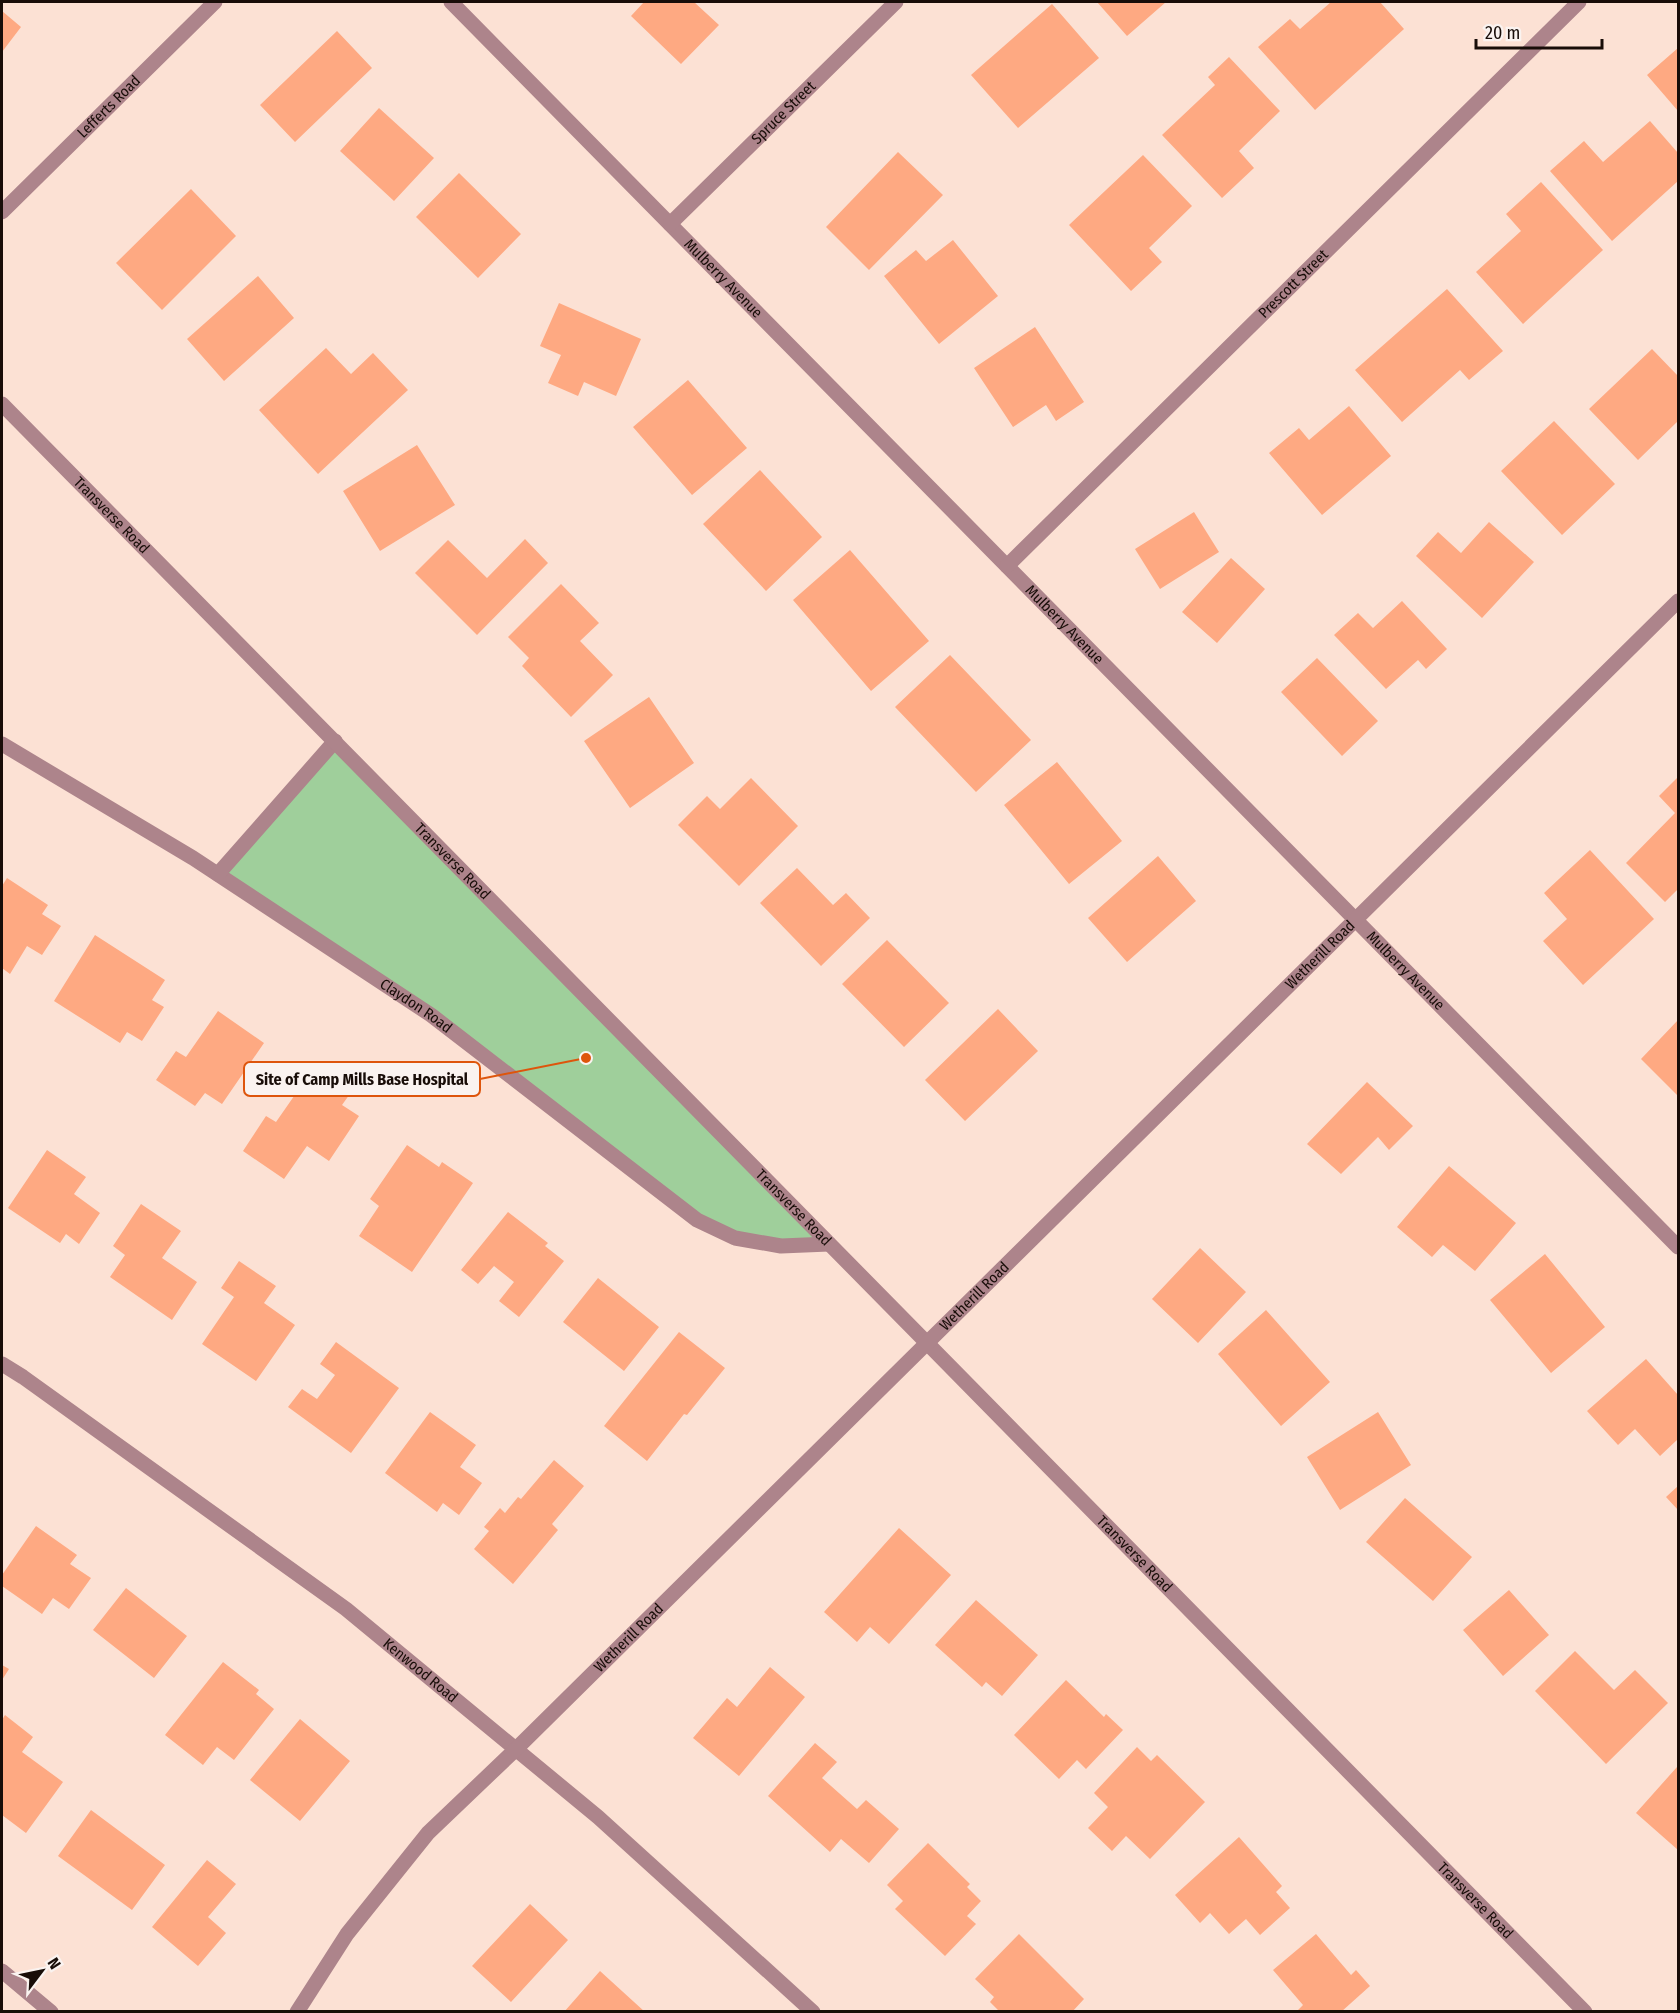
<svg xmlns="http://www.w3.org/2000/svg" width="1680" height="2013" font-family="'Fira Sans Condensed',sans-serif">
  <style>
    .green { fill: #9fcf9b }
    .building { fill: #fea982 }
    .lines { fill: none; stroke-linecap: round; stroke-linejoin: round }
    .minor { stroke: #ad848b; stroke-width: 15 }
    .tertiary { stroke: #ad848b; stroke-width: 15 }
    .labels { text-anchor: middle; stroke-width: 6; stroke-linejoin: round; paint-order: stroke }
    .street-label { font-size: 15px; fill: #180d08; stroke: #faf3f0 }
    .leader { fill: none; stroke: #de550c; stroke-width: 2 }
    .callout-dot { fill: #de550c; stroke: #faf3f0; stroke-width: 2 }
    .callout { fill: #faf3f0; stroke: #de550c; stroke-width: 2 }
    .callout-label { font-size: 16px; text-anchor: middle; font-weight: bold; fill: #180d08 }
  </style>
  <rect width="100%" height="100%" fill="#fce1d4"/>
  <path class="green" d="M334,743l494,502 -47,1 -84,-26 -266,-205 -213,-141z"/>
  <path class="building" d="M644,2h50l25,23 -38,39 -50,-48z
    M1097,2h69l-39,34z
    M1331,2h49l24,27 -89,81 -57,-63 32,-28 10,10z
    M1052,4l47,54 -81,70 -47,-53z
    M2,11l19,16 -19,25z
    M337,31l35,37 -77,74 -35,-37z
    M1678,48v63l-31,-36z
    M1229,57l51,54 -41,40 15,17 -32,30 -60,-63 53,-50 -7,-8z
    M379,108l55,50 -40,43 -54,-50z
    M1650,121l28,32v28l-66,60 -62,-70 34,-30 19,21z
    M898,152l45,43 -74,75 -43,-43z
    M1143,155l49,51 -43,42 13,14 -31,29 -62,-66z
    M459,173l62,61 -43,44 -62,-61z
    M1541,182l62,68 -80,74 -47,-52 45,-41 -15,-17z
    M191,189l45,47 -74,74 -46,-47z
    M953,240l45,56 -59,48 -55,-68 32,-26 10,11z
    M258,276l36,42 -70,63 -37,-42z
    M1447,289l56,62 -34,29 -9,-10 -58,52 -47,-52z
    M559,303l82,36 -25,57 -32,-14 -6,14 -30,-13 13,-28 -21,-9z
    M1035,327l49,75 -28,19 -10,-16 -33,22 -39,-59z
    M326,348l25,26 22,-21 35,37 -90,84 -59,-64z
    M1652,349l26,27v45l-40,39 -49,-51z
    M688,380l59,68 -55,47 -59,-68z
    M1349,406l42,50 -69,59 -53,-62 30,-25 10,12z
    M1554,421l61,63 -53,51 -61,-64z
    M417,445l38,60 -75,46 -37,-60z
    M760,470l62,67 -56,54 -63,-67z
    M1194,512l25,40 -59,37 -25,-40z
    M1489,522l45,40 -52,56 -66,-62 22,-24 23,21z
    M525,539l23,24 -71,72 -62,-62 33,-33 39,38z
    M850,550l79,91 -58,50 -78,-91z
    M1231,558l34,31 -48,54 -35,-31z
    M561,584l38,39 -19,18 33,34 -42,42 -49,-51 7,-8 -21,-21z
    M1402,601l45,48 -21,20 -8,-9 -32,29 -52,-54 24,-22 15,15z
    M950,655l81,85 -55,52 -81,-85z
    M1317,658l61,63 -36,35 -61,-64z
    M649,697l45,66 -64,45 -46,-67z
    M1057,762l65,79 -53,43 -65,-79z
    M1678,777v112l-13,13 -39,-39 49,-50 -16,-17z
    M751,778l47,48 -59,60 -61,-61 29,-29 13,13z
    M1590,850l64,69 -71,66 -40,-44 24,-22 -23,-26z
    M1158,856l38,45 -69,61 -39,-44z
    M797,868l36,37 13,-12 24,25 -49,48 -61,-63z
    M7,878l41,27 -6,9 19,12 -19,29 -15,-9 -17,28 -8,-6v-82z
    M95,935l70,45 -13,20 12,7 -22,34 -15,-9 -7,11 -66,-42z
    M887,940l62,63 -45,44 -62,-63z
    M998,1009l40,42 -73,70 -40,-41z
    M218,1011l46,32 -42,61 -17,-11 -10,13 -39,-26 20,-29 10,6z
    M1678,1020v76l-37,-37z
    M315,1066l37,25 -10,14 17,11 -30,45 -22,-15 -23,33 -41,-28 23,-35 10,6z
    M1367,1082l46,44 -24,24 -11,-13 -37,37 -34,-30z
    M407,1145l32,22 3,-5 31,21 -61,89 -53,-36 20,-30 -9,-7z
    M47,1150l39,27 -12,17 26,19 -21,31 -13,-10 -6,9 -52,-35z
    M1449,1166l67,57 -41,48 -32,-26 -11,12 -35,-30z
    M141,1204l40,27 -19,27 35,24 -25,38 -62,-43 15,-22 -12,-9z
    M508,1212l40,31 -3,3 19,15 -45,56 -20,-16 15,-19 -20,-16 -16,18 -17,-14z
    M1200,1248l46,44 -48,51 -46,-44z
    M1545,1254l60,73 -54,46 -61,-73z
    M239,1261l37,25 -12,17 31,22 -39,56 -54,-37 32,-47 -13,-9z
    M598,1278l61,49 -35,44 -61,-49z
    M1266,1310l64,72 -49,44 -63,-72z
    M679,1332l46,36 -38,47 -3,-1 -37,47 -43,-35z
    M336,1342l63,46 -48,65 -63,-46 14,-18 15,10 18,-24 -15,-11z
    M1646,1359l32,36v44l-18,17 -25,-27 -17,16 -31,-34z
    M430,1412l46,33 -16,22 22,16 -23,32 -16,-12 -6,9 -52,-39z
    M1378,1412l33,53 -71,45 -33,-53z
    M554,1460l30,26 -32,38 6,6 -45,54 -39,-35 15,-18 -5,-4 16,-19 5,5 13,-16 3,2z
    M1678,1486v24l-12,-13z
    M1405,1498l67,59 -39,44 -67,-59z
    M36,1526l41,29 -7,9 21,14 -22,31 -16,-11 -11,16 -40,-28v-11z
    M899,1528l52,47 -62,69 -19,-17 -13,15 -33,-30z
    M126,1588l61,48 -33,42 -61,-48z
    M1509,1590l40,45 -46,41 -40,-46z
    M976,1600l62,55 -36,41 -16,-14 -4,5 -47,-42z
    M1575,1651l39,39 21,-20 33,33 -62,61 -71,-73z
    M223,1662l36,28 -3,4 18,15 -40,51 -17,-13 -14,18 -38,-30z
    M2,1665l7,4 -7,11z
    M770,1667l35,30 -66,79 -46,-38 34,-40 10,9z
    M1066,1680l38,37 2,-3 17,16 -37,39 -9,-9 -18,19 -45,-44z
    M5,1715l28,22 -11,15 41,30 -37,51 -24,-18v-95z
    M300,1719l50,42 -50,60 -50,-41z
    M815,1743l22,19 -15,16 35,31 9,-9 33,29 -30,34 -28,-24 -11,13 -62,-56z
    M1137,1747l14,14 6,-6 48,47 -55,57 -24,-23 -14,15 -24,-23 20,-21 -14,-14z
    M1677,1767l1,1v82l-42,-37z
    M91,1810l74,55 -33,45 -74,-54z
    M1239,1837l43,49 -6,6 14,16 -30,27 -14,-16 -17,15 -19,-21 -10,10 -25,-28z
    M928,1843l42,41 -3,3 14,14 -14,15 9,8 -31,32 -50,-47 8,-8 -16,-16z
    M207,1860l29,24 -28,33 18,16 -28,33 -46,-39z
    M530,1904l38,36 -57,62 -39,-36z
    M1019,1934l65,65 -12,13h-72l-10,-10 4,-5 -19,-18z
    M1316,1934l35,41 5,-5 14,16 -29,26h-45l7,-7 -30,-35z
    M600,1971l45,41h-81z"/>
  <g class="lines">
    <g class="minor">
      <path id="s1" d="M451,2l1227,1245"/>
      <path id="s2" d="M2,212l213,-210"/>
      <path id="s3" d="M670,224l226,-222"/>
      <path id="s4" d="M1007,566l572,-564"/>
      <path id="s5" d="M2,744l191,114 238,157 266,205 38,18 46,8 48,-2"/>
      <path d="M218,874l117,-133"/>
      <path id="s6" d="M927,1343l658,669"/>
      <path id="s7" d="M2,1364l21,13 323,232 252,208 215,195"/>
      <path d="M2,1971l49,41"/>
    </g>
    <g class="tertiary">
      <path id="s8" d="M2,404l925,939"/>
      <path id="s9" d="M297,2012l50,-78 81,-101 87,-83 1163,-1149"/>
    </g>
  </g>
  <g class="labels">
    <g class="street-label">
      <text dy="5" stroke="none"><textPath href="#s2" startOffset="150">Lefferts Road</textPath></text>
      <text dy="5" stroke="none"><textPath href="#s3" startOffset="159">Spruce Street</textPath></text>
      <text dy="5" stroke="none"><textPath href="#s1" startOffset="388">Mulberry Avenue</textPath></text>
      <text dy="5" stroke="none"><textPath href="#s4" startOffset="402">Prescott Street</textPath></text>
      <text dy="5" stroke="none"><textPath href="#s8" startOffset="156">Transverse Road</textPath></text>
      <text dy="5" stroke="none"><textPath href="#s1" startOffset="874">Mulberry Avenue</textPath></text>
      <text dy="5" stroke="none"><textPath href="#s8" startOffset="642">Transverse Road</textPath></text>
      <text dy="5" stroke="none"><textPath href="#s9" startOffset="1474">Wetherill Road</textPath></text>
      <text dy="5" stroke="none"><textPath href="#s1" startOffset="1360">Mulberry Avenue</textPath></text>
      <text dy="5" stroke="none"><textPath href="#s5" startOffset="490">Claydon Road</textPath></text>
      <text dy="5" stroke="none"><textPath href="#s8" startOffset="1128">Transverse Road</textPath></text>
      <text dy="5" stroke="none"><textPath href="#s9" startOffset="988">Wetherill Road</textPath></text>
      <text dy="5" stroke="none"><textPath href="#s6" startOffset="296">Transverse Road</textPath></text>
      <text dy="5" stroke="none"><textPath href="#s9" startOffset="502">Wetherill Road</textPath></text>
      <text dy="5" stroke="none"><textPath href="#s7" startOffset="519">Kenwood Road</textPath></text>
      <text dy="5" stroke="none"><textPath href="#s6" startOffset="782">Transverse Road</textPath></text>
    </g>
  </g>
  <path class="leader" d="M586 1058L480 1079"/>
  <circle class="callout-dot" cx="586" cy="1058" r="6"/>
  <rect class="callout" x="244" y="1062" width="236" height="34" rx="6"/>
  <g class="callout-label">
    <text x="362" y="1085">Site of Camp Mills Base Hospital</text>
  </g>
  <rect width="1680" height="2013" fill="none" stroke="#180d08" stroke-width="6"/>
  <g transform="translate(42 1971) rotate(58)" stroke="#faf3f0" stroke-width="4.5" paint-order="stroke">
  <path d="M0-4.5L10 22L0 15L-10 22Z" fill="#180d08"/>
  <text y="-9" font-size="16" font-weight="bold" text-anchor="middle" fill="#180d08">N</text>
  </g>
  <path d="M1476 39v9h126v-9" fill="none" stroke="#180d08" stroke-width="3"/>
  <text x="1485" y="39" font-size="18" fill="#180d08" stroke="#faf3f0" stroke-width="4.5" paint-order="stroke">20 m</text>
</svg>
